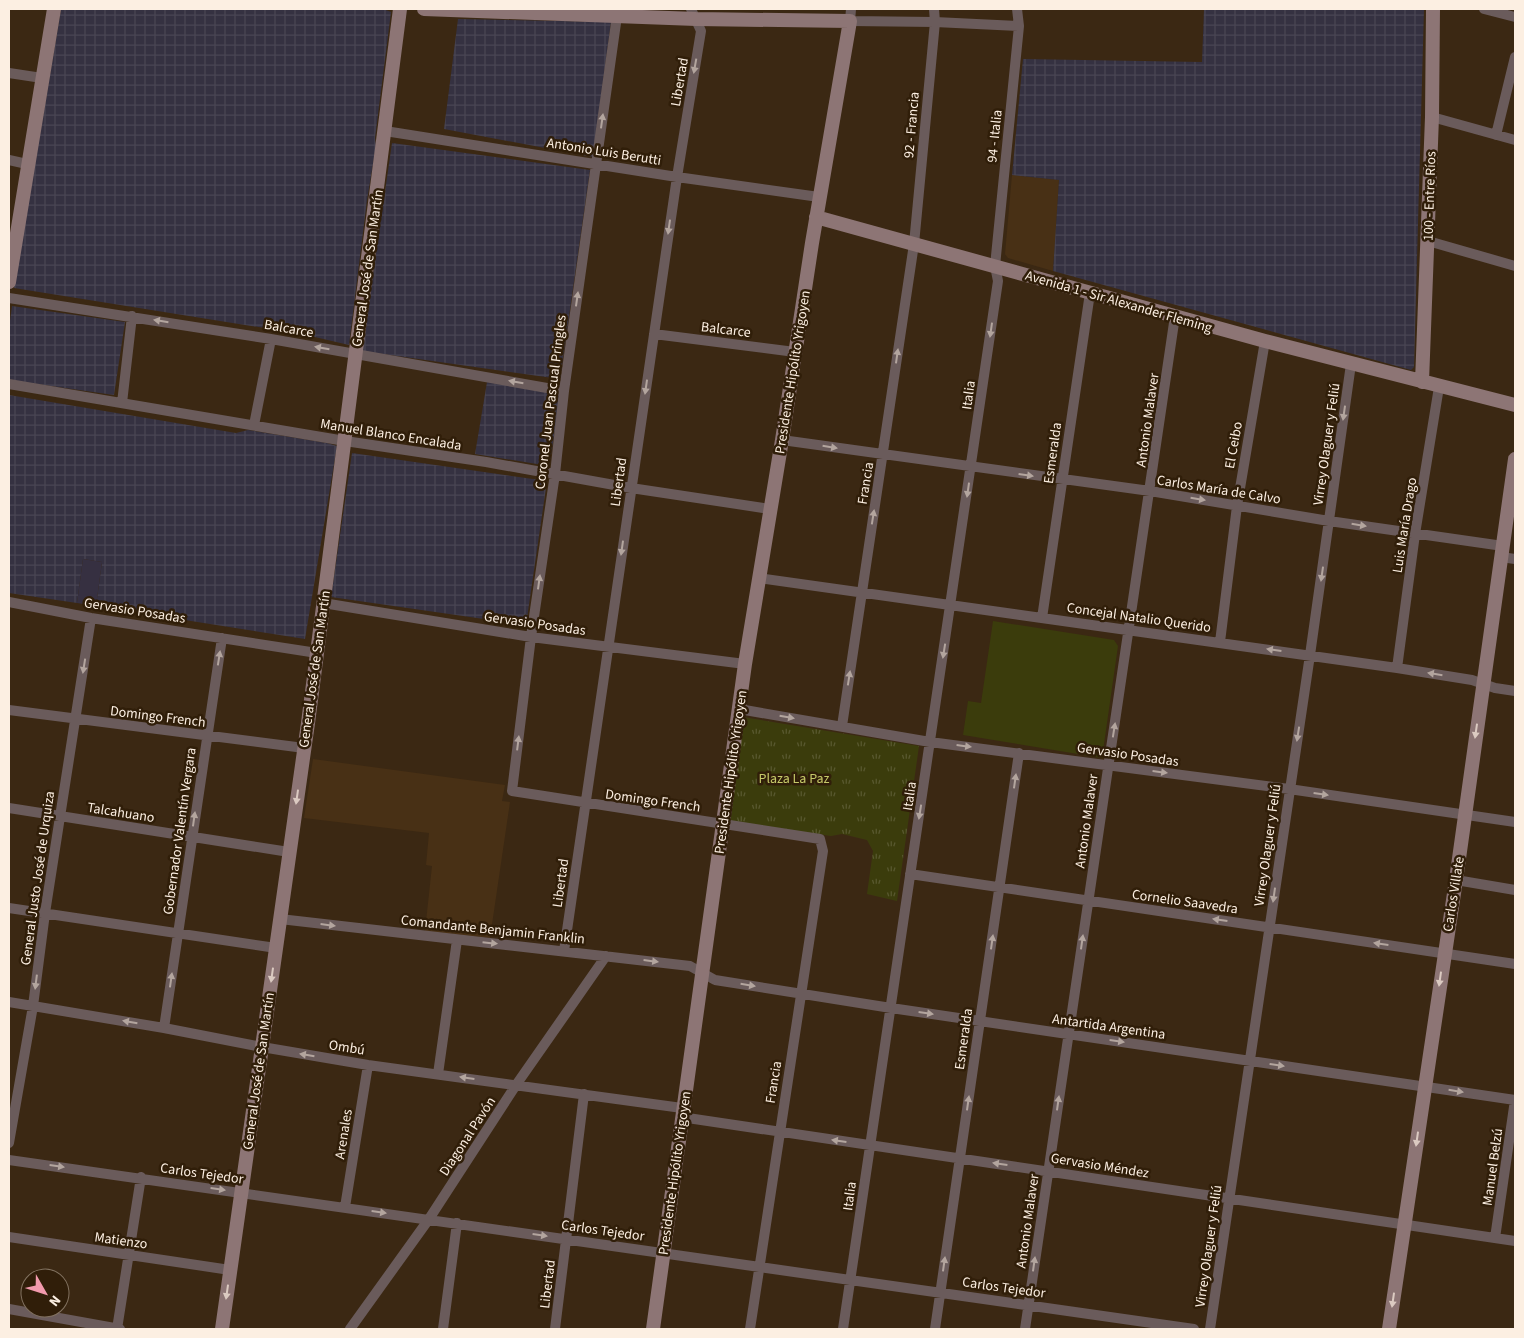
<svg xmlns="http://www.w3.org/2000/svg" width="1524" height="1338" font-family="'Source Sans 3',sans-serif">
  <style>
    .built { fill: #483015 }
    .industrial { fill: url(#industrial-grid) }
    .medical { fill: #363041 }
    .grass { fill: url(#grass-tufts) }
    .pitch { fill: #3b3c0c }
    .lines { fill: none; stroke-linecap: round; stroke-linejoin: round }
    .street { stroke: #6a5b5b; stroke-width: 10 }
    .secondary { stroke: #8d7575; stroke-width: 14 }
    .oneway { fill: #b3a59e }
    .oneway2 { fill: #dbcac1 }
    .labels { text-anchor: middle; stroke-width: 5; stroke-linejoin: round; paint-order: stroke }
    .street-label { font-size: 14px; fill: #fcefe2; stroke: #301e09 }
    .park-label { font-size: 14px; fill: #c6c969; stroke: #301e09 }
  </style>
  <defs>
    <pattern id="industrial-grid" width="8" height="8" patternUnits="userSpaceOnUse" patternTransform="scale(1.25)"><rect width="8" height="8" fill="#353141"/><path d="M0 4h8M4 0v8" fill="none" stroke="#494553"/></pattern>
    <pattern id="grass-tufts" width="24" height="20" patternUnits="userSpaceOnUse" patternTransform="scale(1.25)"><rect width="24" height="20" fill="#3b3c0c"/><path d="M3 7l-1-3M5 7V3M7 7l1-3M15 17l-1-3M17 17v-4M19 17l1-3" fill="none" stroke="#58582f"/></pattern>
  </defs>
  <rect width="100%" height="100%" fill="#3b2813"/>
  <path class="built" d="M1012,175l47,5 -6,91 -45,-13 -3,-4z
    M313,759l192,26 -3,16 8,1 -20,136 -65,-7 7,-65 -6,-1 3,-32 -125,-15z"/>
  <path class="industrial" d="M61,9h322l8,3 -16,126 1,8 -9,54 -18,145 -47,-11 -288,-46z
    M1204,9h220l-10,358 -3,3 -358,-99 6,-91 -47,-5 11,-116 179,3z
    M458,19l153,3 -18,135 -149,-28z
    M392,143l198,27 -30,209 -198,-28z
    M12,306l113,16 -11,73 -105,-15v-52z
    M487,382l74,12 -12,72 -74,-12z
    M9,395l227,38 12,-3 79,13 10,3 -32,193 -209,-33 6,-44 -19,-3 -6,44 -68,-10z
    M352,453l195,28 -21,144 -195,-28z"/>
  <path class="medical" d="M83,559l19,3 -6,44 -19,-3z"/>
  <path class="grass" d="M743,717l176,29 -22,155 -30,-7 6,-43 -6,-11 -25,-6 -11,2 -103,-15z"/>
  <path class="pitch" d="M993,621l121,19 4,6 -16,112 -139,-23 5,-34 13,2z"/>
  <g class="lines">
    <path class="street" d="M851,9l-1,12 85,1 84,4
      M1484,9l31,8
      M617,16l-53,375 -9,83 -24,163 -19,154 308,48 3,12 -73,478
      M9,73l33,5
      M1432,117l83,23
      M385,131l292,46 142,20
      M1496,135l19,-78
      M9,160l18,4
      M1428,241l87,25
      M9,298l262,41 293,52
      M654,334l141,18
      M9,384l336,57 141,21 145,26 139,21
      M122,403l10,-87
      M254,425l17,-86
      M782,440l368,51 179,30 174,25
      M1501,557l14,2
      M758,578l639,90 75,12 23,8 20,3
      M9,602l82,16 226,35
      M323,603l208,34 214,27
      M1042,618l48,-325
      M1220,642l17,-136 28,-165
      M1397,668l18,-134 24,-147
      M739,709l191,33 359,47 226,33
      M9,710l295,38
      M842,726l72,-482 21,-222 -1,-13
      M9,808l280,44
      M910,874l605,90
      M1456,880l59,10
      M9,908l267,40
      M280,919l410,47 25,14 176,28 624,92
      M564,951l113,-774 24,-146 -10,-22
      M9,1002l155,26 98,19 106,18 314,43
      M164,1028l58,-390
      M438,1074l19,-134
      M681,1117l834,124
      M9,1143l24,-137 12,-93 46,-295
      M9,1160l1185,169
      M345,1207l23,-142
      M9,1237l221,33
      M1495,1238l20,-138
      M9,1309l111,20
      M117,1329l24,-152
      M350,1329l79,-110 87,-134 90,-129
      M443,1329l14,-106
      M555,1329l29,-235
      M843,1329l155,-1048 -3,-15 24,-240 -2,-17
      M935,1329l84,-576
      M1025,1329l150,-1013
      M1210,1329l100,-674 41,-291"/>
    <path class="secondary" d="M424,9l272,10 154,2 -38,222 -30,197 -37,224 -92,665
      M816,217l449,124 250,64
      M9,282l45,-273
      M1422,382l10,-265 1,-108
      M222,1329l86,-606 92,-714
      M1389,1329l67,-449 59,-421"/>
  </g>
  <defs><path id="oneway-solid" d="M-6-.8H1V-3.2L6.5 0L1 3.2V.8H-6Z" transform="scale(1.25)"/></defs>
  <g class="oneway">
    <use href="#oneway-solid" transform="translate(695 66) rotate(100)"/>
    <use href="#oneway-solid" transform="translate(602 121) rotate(-82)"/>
    <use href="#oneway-solid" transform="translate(669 227) rotate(98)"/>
    <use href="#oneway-solid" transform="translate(577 299) rotate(-82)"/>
    <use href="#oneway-solid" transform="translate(161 321) rotate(-171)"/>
    <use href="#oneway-solid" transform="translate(991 330) rotate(98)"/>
    <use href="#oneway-solid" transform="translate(322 348) rotate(-170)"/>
    <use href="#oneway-solid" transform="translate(897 356) rotate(-82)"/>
    <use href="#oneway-solid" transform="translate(516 382) rotate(-170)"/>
    <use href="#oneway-solid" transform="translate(646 387) rotate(98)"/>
    <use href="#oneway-solid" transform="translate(1344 413) rotate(98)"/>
    <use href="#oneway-solid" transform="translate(830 447) rotate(9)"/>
    <use href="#oneway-solid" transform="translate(1026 475) rotate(8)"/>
    <use href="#oneway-solid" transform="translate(968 490) rotate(98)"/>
    <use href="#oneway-solid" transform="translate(1198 499) rotate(9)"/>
    <use href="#oneway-solid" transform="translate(873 517) rotate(-81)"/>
    <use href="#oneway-solid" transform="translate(1359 525) rotate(9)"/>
    <use href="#oneway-solid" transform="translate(622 548) rotate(98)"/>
    <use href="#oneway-solid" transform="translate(1322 574) rotate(98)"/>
    <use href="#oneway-solid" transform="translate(539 582) rotate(-82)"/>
    <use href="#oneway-solid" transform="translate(1274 650) rotate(-172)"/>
    <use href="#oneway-solid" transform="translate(944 651) rotate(99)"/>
    <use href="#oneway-solid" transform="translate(219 658) rotate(-81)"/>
    <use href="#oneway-solid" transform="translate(84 666) rotate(99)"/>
    <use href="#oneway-solid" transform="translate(1435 674) rotate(-171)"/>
    <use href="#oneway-solid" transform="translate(849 678) rotate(-81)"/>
    <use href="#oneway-solid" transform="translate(787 717) rotate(10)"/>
    <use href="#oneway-solid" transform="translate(1114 730) rotate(-81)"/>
    <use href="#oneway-solid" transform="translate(1298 734) rotate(99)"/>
    <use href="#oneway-solid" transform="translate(518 743) rotate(-83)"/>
    <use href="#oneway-solid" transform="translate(964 746) rotate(7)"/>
    <use href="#oneway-solid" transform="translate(1160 772) rotate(7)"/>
    <use href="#oneway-solid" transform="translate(1015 781) rotate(-82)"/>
    <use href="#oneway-solid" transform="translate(1321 794) rotate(8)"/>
    <use href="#oneway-solid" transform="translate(920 812) rotate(99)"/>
    <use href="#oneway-solid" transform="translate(194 819) rotate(-82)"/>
    <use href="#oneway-solid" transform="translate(1274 895) rotate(98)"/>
    <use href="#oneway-solid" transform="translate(1220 920) rotate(-172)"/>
    <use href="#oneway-solid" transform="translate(328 925) rotate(7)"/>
    <use href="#oneway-solid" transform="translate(992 942) rotate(-82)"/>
    <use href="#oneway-solid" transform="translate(1082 942) rotate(-82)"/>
    <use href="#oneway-solid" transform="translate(490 943) rotate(6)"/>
    <use href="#oneway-solid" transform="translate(1381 944) rotate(-172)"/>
    <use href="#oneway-solid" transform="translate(651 961) rotate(7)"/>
    <use href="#oneway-solid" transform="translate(171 980) rotate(-82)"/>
    <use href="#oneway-solid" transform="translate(36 982) rotate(97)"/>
    <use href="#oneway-solid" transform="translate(748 985) rotate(9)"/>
    <use href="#oneway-solid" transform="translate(926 1013) rotate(8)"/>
    <use href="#oneway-solid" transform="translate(130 1022) rotate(-170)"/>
    <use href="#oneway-solid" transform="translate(1117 1041) rotate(8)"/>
    <use href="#oneway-solid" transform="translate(307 1055) rotate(-171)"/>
    <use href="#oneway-solid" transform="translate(1277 1065) rotate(8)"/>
    <use href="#oneway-solid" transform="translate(467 1078) rotate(-172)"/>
    <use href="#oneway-solid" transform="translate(1456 1091) rotate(9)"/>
    <use href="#oneway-solid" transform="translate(968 1103) rotate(-82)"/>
    <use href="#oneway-solid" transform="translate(1058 1103) rotate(-82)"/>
    <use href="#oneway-solid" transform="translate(839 1141) rotate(-172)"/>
    <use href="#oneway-solid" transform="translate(1000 1164) rotate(-172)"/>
    <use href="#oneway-solid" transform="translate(57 1166) rotate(8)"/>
    <use href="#oneway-solid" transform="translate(218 1189) rotate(8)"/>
    <use href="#oneway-solid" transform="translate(379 1212) rotate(8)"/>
    <use href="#oneway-solid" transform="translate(540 1235) rotate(8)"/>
    <use href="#oneway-solid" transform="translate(944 1264) rotate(-82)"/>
    <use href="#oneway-solid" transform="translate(1034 1264) rotate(-82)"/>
  </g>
  <g class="oneway2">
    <use href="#oneway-solid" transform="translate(1476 731) rotate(98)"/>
    <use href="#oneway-solid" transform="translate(297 797) rotate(98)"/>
    <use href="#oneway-solid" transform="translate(272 975) rotate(98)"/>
    <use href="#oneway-solid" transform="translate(1440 979) rotate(98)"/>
    <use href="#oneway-solid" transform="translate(1417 1139) rotate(98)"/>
    <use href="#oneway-solid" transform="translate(227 1292) rotate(98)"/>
    <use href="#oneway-solid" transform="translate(1393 1300) rotate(98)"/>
  </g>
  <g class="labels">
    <g class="street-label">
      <text transform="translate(679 82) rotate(-80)" y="5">Libertad</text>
      <text transform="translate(911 125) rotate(-85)" y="5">92 - Francia</text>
      <text transform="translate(994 136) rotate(-84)" y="5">94 - Italia</text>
      <text transform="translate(604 151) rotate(9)" y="5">Antonio Luis Berutti</text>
      <text transform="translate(1429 196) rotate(-88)" y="5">100 - Entre Ríos</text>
      <text transform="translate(367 268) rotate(-82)" y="5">General José de San Martín</text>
      <text transform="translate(1119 301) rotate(16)" y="5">Avenida 1 - Sir Alexander Fleming</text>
      <text transform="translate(289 328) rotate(10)" y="5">Balcarce</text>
      <text transform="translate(726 329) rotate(7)" y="5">Balcarce</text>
      <text transform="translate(792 372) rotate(-81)" y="5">Presidente Hipólito Yrigoyen</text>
      <text transform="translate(968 395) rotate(-82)" y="5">Italia</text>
      <text transform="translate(550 402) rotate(-83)" y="5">Coronel Juan Pascual Pringles</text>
      <text transform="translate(1147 420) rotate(-82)" y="5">Antonio Malaver</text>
      <text transform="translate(391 434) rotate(9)" y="5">Manuel Blanco Encalada</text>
      <text transform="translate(1326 444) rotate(-82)" y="5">Virrey Olaguer y Feliú</text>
      <text transform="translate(1233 445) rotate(-80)" y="5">El Ceibo</text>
      <text transform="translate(1052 453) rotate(-82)" y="5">Esmeralda</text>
      <text transform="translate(618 482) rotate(-82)" y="5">Libertad</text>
      <text transform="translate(865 483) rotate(-81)" y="5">Francia</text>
      <text transform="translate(1219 489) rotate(9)" y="5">Carlos María de Calvo</text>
      <text transform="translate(1404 525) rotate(-81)" y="5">Luis María Drago</text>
      <text transform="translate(135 610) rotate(9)" y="5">Gervasio Posadas</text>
      <text transform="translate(1139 617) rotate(8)" y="5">Concejal Natalio Querido</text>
      <text transform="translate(535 623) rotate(8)" y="5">Gervasio Posadas</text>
      <text transform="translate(314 669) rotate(-82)" y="5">General José de San Martín</text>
      <text transform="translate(158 716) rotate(7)" y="5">Domingo French</text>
      <text transform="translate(1128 754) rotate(8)" y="5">Gervasio Posadas</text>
      <text transform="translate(730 772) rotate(-82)" y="5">Presidente Hipólito Yrigoyen</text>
      <text transform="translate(909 796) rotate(-81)" y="5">Italia</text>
      <text transform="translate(653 800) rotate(8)" y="5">Domingo French</text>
      <text transform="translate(121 812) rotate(9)" y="5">Talcahuano</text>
      <text transform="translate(1086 821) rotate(-82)" y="5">Antonio Malaver</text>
      <text transform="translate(179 831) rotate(-82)" y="5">Gobernador Valentín Vergara</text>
      <text transform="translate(1267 845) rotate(-82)" y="5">Virrey Olaguer y Feliú</text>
      <text transform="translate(37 878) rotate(-82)" y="5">General Justo José de Urquiza</text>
      <text transform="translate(560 883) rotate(-82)" y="5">Libertad</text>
      <text transform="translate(1453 894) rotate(-81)" y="5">Carlos Villate</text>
      <text transform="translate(1185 901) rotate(8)" y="5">Cornelio Saavedra</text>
      <text transform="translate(493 929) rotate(6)" y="5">Comandante Benjamin Franklin</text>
      <text transform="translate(1109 1026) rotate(8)" y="5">Antartida Argentina</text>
      <text transform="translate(963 1039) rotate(-82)" y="5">Esmeralda</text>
      <text transform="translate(347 1047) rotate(9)" y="5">Ombú</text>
      <text transform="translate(258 1071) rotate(-82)" y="5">General José de San Martín</text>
      <text transform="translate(773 1082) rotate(-81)" y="5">Francia</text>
      <text transform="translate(343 1134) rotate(-81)" y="5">Arenales</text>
      <text transform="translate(467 1136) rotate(-57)" y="5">Diagonal Pavón</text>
      <text transform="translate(1100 1165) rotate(9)" y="5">Gervasio Méndez</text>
      <text transform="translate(1492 1167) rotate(-82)" y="5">Manuel Belzú</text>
      <text transform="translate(202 1173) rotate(8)" y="5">Carlos Tejedor</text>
      <text transform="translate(674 1173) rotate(-82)" y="5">Presidente Hipólito Yrigoyen</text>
      <text transform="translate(849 1196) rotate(-82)" y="5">Italia</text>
      <text transform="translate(1027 1221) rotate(-82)" y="5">Antonio Malaver</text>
      <text transform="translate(603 1230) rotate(8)" y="5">Carlos Tejedor</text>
      <text transform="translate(121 1240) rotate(8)" y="5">Matienzo</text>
      <text transform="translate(1208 1246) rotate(-82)" y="5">Virrey Olaguer y Feliú</text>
      <text transform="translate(547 1284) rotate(-83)" y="5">Libertad</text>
      <text transform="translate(1004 1287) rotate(8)" y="5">Carlos Tejedor</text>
    </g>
    <g class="park-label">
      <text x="794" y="783">Plaza La Paz</text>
    </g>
  </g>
  <rect width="1524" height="1338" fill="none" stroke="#fcefe2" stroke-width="20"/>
  <g transform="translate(45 1293) rotate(129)"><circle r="24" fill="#301e09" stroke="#827260"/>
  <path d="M0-4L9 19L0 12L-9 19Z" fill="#f29aad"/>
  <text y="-8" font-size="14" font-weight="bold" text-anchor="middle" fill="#fcefe2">N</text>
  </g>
</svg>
